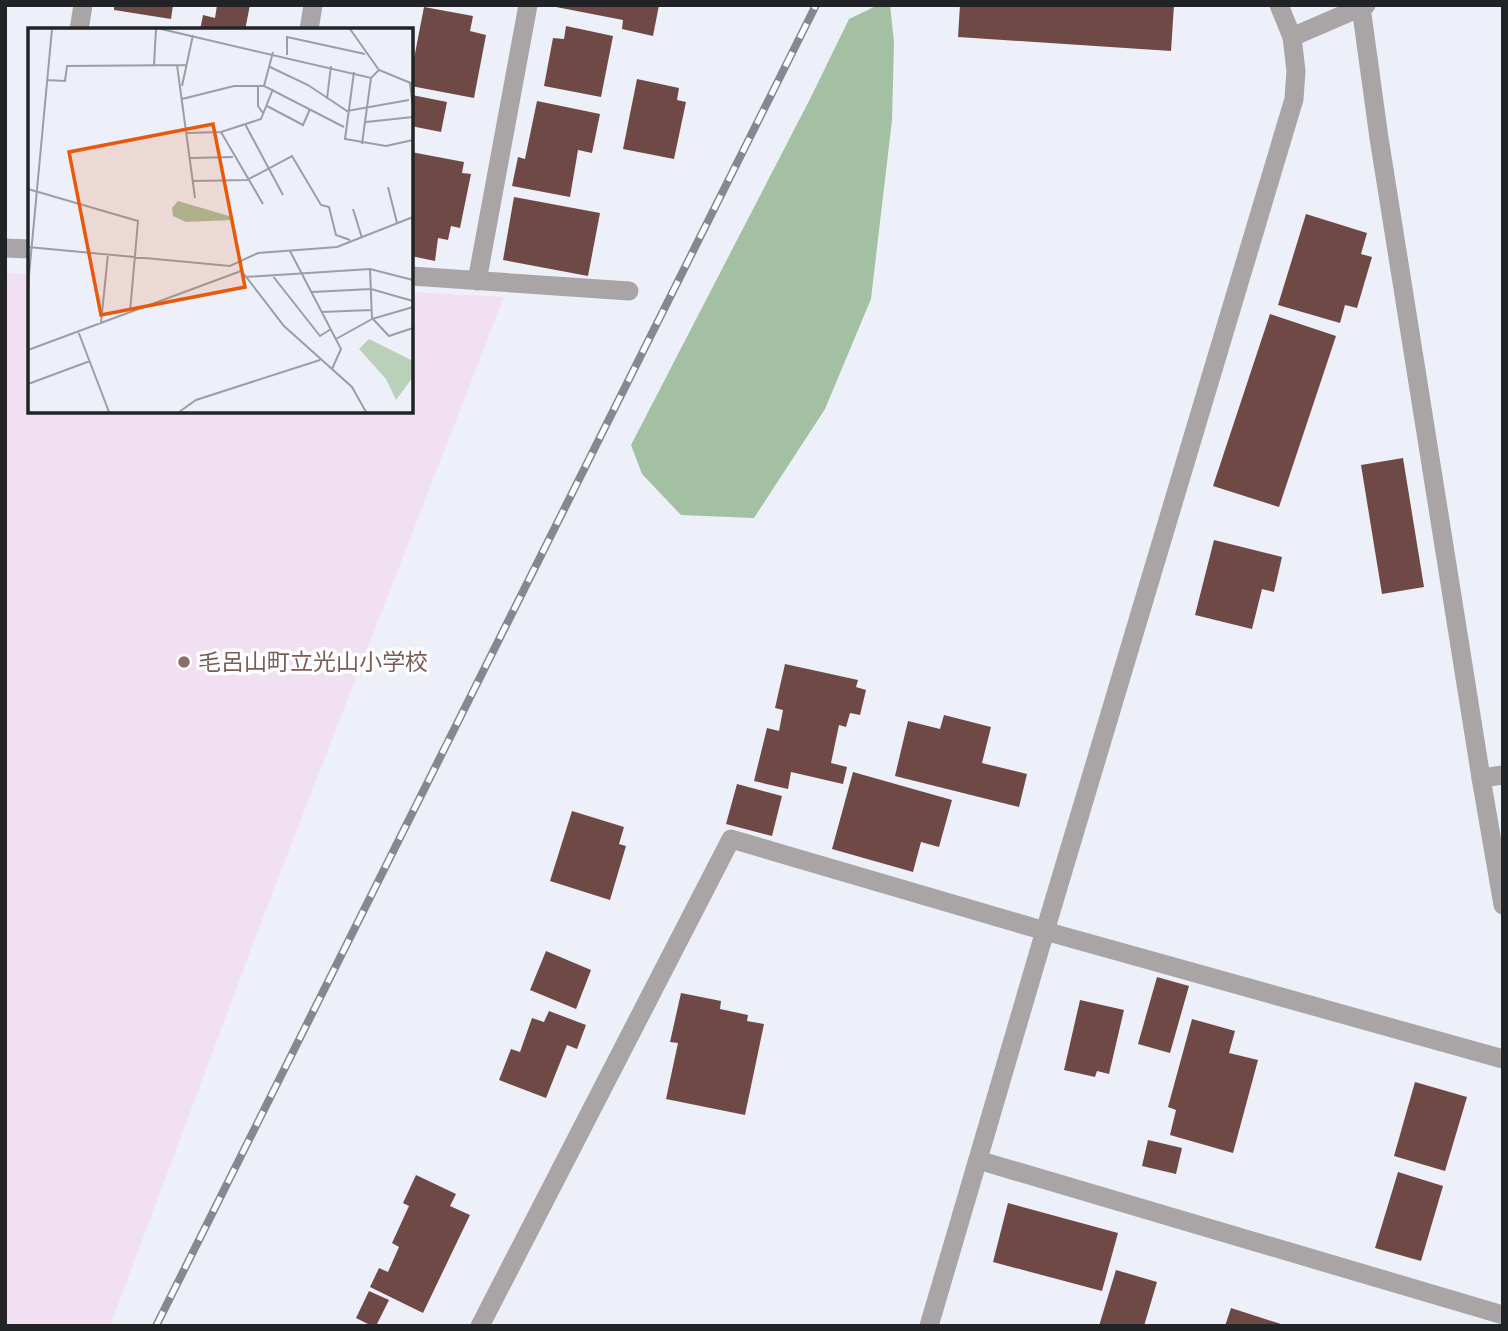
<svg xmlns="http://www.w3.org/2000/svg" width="1508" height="1331" font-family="Helvetica,'Noto Sans JP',sans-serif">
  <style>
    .education { fill: #f1e0f2 }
    .forest { fill: #a4c0a2 }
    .building { fill: #6f4945 }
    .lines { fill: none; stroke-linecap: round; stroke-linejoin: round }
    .service { stroke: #a9a4a5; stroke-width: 19 }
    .minor { stroke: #a9a4a5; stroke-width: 19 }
    .tertiary { stroke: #a9a4a5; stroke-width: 19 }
    .rail-casing { stroke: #86888f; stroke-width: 8 }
    .rail { stroke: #fdfdff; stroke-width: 5; stroke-dasharray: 16; stroke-linecap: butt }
    .education-dot { fill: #8d6e63; stroke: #fdfdff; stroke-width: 2.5 }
    .labels { text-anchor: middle; stroke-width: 7; stroke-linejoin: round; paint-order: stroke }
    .education-label { font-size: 23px; fill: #785e54; stroke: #fdfdff; text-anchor: start }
    .inset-road { fill: none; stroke: #9c9ea5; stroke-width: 2 }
    .view { fill: #e8590c; fill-opacity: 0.15; stroke: #e8590c; stroke-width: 3.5 }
    .inset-edge { fill: none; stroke: #222327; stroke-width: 3.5 }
  </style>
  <rect width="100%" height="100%" fill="#edf0f9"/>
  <path class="education" d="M5,273l25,1v137h381v-119l93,5 -239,615 -155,414h-105z"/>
  <path class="forest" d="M878,5h12l4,37 -2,78 -21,179 -46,110 -71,109 -73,-3 -39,-41 -11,-29 179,-346 39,-80z"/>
  <path class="building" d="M114,5h59l-2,14 -57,-9z
    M217,5h33l-5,25h-45l3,-15 12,3z
    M556,5h103l-6,31 -31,-7 1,-9 -67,-13z
    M960,5h214l-3,46 -213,-14z
    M424,7l49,9 -3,15 16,4 -12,63 -63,-12v-12z
    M566,26l47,10 -12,61 -57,-11 9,-48 11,1z
    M637,79l42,9 -2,12 9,2 -12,57 -51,-10z
    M412,95l35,7 -6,30 -30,-6z
    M537,101l63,13 -8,39 -14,-3 -8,47 -58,-11 6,-29 7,2z
    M411,152l53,10 -2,11 9,1 -11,54 -9,-2 -3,14 -10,-2 -3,23 -24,-5z
    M514,197l86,16 -12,63 -85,-16z
    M1306,214l61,19 -6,21 11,3 -15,51 -12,-3 -5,18 -62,-18z
    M1270,314l66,22 -57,171 -66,-21z
    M1403,458l21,129 -42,7 -21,-129z
    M1214,540l68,17 -8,35 -12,-3 -10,40 -57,-14z
    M785,664l73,16 -2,7 10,3 -6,25 -10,-2 -4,14 -7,-2 -8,38 16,4 -4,17 -52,-12 -3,17 -34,-8 13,-53 12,3 4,-21 -8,-2z
    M944,715l47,12 -9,36 45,11 -8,33 -124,-31 13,-55 32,8z
    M853,772l99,28 -13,47 -18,-5 -8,30 -81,-23z
    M737,784l45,12 -10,40 -46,-12z
    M572,811l52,16 -5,17 7,2 -16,54 -60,-19z
    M546,951l45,19 -15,39 -46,-19z
    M1157,977l32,9 -19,67 -32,-9z
    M681,993l40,8 -1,8 28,6 -1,6 17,3 -19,91 -79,-16 12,-56 -8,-1z
    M1080,1000l44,10 -15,64 -12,-3 -2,6 -31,-7z
    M549,1011l37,14 -9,24 -10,-4 -21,53 -47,-18 12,-31 9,3 12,-34 12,4z
    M1192,1019l43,12 -6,22 29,7 -25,93 -63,-18 6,-25 -8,-3z
    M1415,1082l52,15 -22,74 -51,-15z
    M1148,1140l34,8 -6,26 -34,-8z
    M1398,1172l45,14 -22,75 -46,-13z
    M416,1175l40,19 -6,12 20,9 -47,98 -53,-26 9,-19 9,4 11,-25 -7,-4 17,-37 -6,-3z
    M1008,1203l110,30 -16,58 -109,-29z
    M1116,1270l41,12 -13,44h-45z
    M369,1291l20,9 -13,26h-4l-16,-8z
    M1231,1308l53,17v1h-59z"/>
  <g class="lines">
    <path class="service" d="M1481,778l22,-3"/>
    <path class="minor" d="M1279,5l13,32
      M1361,7l18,131 102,640 22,127
      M79,30l4,-25
      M309,30l4,-25
      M5,248l25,1
      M411,276l218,15
      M477,281l51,-276
      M978,1160l525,155
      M480,1326l251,-487 314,92 458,128"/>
    <path class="tertiary" d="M929,1326l116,-395 249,-832 2,-28 -4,-34 74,-32"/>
    <defs>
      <path id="rail" d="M156,1326l660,-1321"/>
    </defs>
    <use href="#rail" class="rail-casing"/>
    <use href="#rail" class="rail"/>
  </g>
  <circle class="education-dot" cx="184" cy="662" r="7"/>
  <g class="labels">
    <g class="education-label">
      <text x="198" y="670">毛呂山町立光山小学校</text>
    </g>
  </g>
  <g transform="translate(28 28)">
    <rect width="385" height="385" fill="#edf0f9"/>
    <path d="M341,311l44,22v16l-17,23 -10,-21 -27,-30z" fill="#bbd0b9"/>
    <path d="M150,173l51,15 3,4 -46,2 -13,-6 -1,-8z" fill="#a4c0a2"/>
    <path class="inset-road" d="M133,1l210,49 8,-8M322,1l29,41 34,14M245,24l-9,34 80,41M259,27v-18l78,17M126,37l2,-36M149,37l18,133M242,39l38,18 39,26 62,-11M326,44l-9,67 41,7 27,-6M19,52l18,1 2,-15 120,-1M382,55l3,26M230,57v21l5,7M154,58l11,-51M154,71l52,-13h30M299,71l4,-33M239,78l36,19 7,-16M338,94l47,-5M217,96l38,71M193,104l42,72M159,105l34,-1 40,-13 12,-30M334,116l9,-66M162,130l43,-1M165,153l54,-1 45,-24 29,49 8,2 7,28 14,5M360,159l9,36M0,161l110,32 -8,91M325,181l9,29M0,219l202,19 28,-13 79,-6 76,-30M262,223l51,98 -9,20M212,241l44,57 68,61 14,25M244,247l48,61 11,-7M217,249l125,-8 43,11M0,258l24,-257M284,264l59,-3 42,12M294,284l49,-2M344,291l41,-12M345,291l16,17 24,-8M73,295l7,-69M50,303l31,81M308,311l36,-20 -2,-50M0,322l213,-79M0,356l62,-23M151,384l17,-12 124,-40"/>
    <path class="view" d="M185,96l32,163 -144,28 -32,-163z"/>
    <rect width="385" height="385" class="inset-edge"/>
  </g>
  <rect width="1508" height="1331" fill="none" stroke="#222327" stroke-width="14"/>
</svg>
